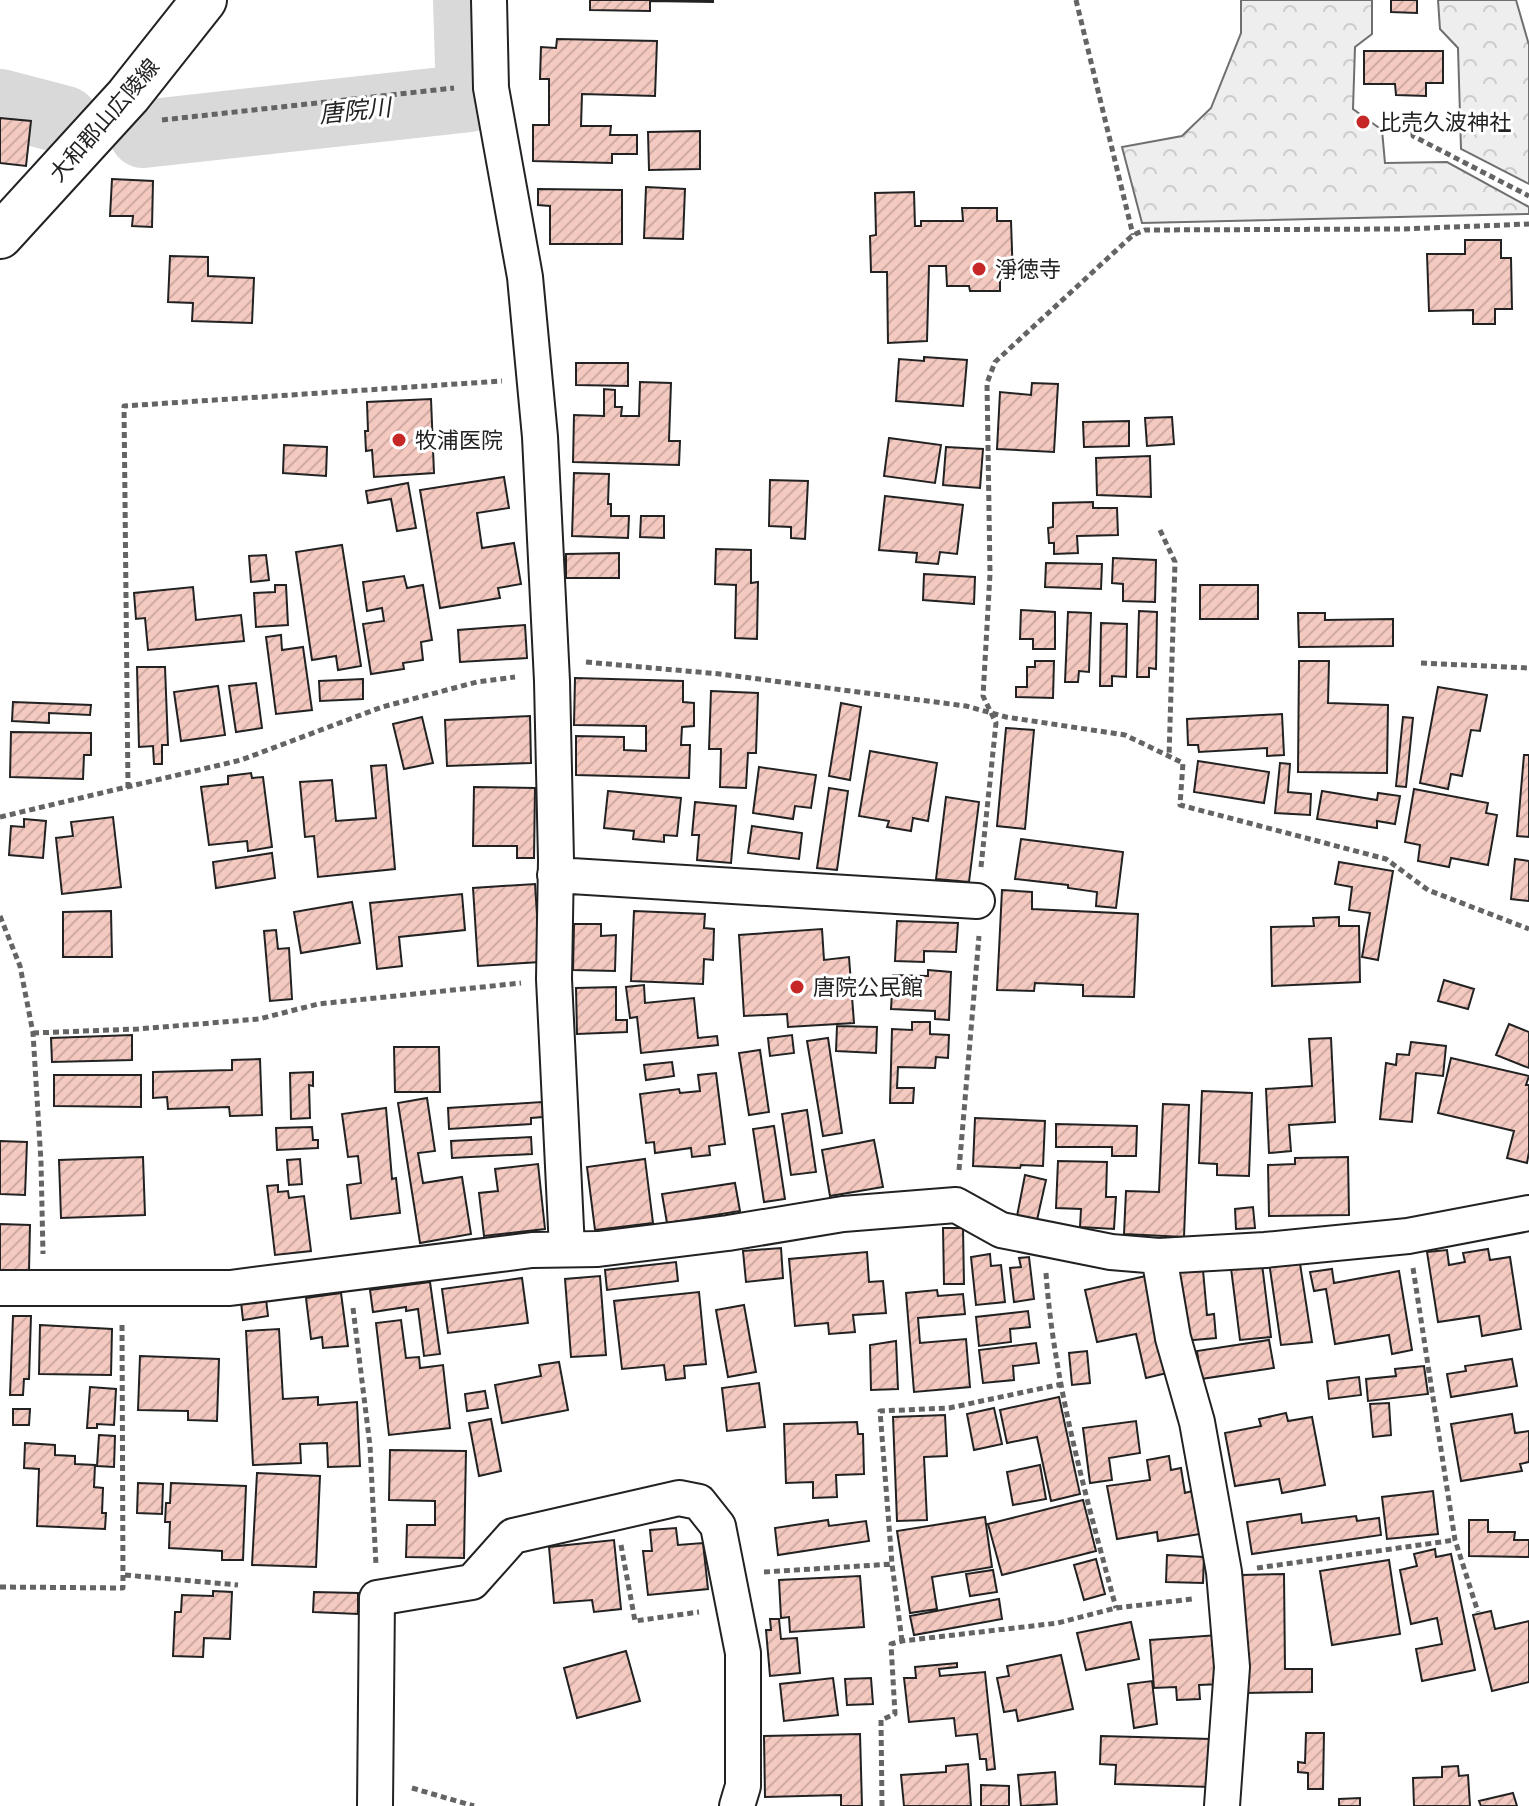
<svg xmlns="http://www.w3.org/2000/svg" width="1529" height="1806" font-family="Quicksand,'Noto Sans JP',sans-serif">
  <style>
    .forest { fill: url(#forest-crowns); stroke: #6f6f6f; stroke-width: 2 }
    .lines { fill: none; stroke-linecap: round; stroke-linejoin: round }
    .river { stroke: #d9d9d9; stroke-width: 68 }
    .building { fill: url(#building-hatch); stroke: #222; stroke-width: 2 }
    .minor-casing { stroke: #222; stroke-width: 38 }
    .secondary-casing { stroke: #222; stroke-width: 48 }
    .path { stroke: #646464; stroke-width: 5; stroke-dasharray: 6 4; stroke-linecap: butt }
    .minor { stroke: #fff; stroke-width: 34 }
    .secondary { stroke: #fff; stroke-width: 44 }
    .poi-dot { fill: #c62828; stroke: #fff; stroke-width: 3 }
    .labels { text-anchor: middle; stroke-width: 6; stroke-linejoin: round; paint-order: stroke }
    .street-label { font-size: 22px; fill: #222; stroke: #fff }
    .poi-label { font-size: 22px; fill: #222; stroke: #fff; text-anchor: start }
    .water-label { font-size: 24px; font-style: italic; fill: #222; stroke: #fff }
  </style>
  <defs>
    <pattern id="forest-crowns" width="20" height="18" patternUnits="userSpaceOnUse" patternTransform="scale(2)"><rect width="20" height="18" fill="#eee"/><path d="M2 6a3 3 0 1 1 6 0M12 15a3 3 0 1 1 6 0" fill="none" stroke="#ccc"/></pattern>
    <pattern id="building-hatch" width="6" height="6" patternUnits="userSpaceOnUse" patternTransform="scale(2)"><rect width="6" height="6" fill="#f3c9c0"/><path d="M-1 1l2-2M0 6l6-6M5 7l2-2" fill="none" stroke="#d0aca5"/></pattern>
  </defs>
  <rect width="100%" height="100%" fill="#fff"/>
  <path class="forest" d="M1241,0h131v34l-17,13 -2,62 29,21 3,33 62,-1 82,45v7l-387,9 -20,-76 60,-11 29,-28 30,-75z
    M1438,0h78l13,45v139l-68,-35 -3,-101 -18,-19z"/>
  <g class="lines">
    <path class="river" d="M0,103l65,17
      M143,134l327,-36 -3,-98"/>
  </g>
  <path class="building" d="M590,0h123v2l-63,-1v10l-60,-1z
    M1391,0h26v13l-26,-1z
    M557,39l100,2 -2,55 -73,-2 -1,32h30l-1,9h27v19h-25v9l-79,-2v-36h16v-46h-9l1,-32 15,1z
    M1364,51h79v32h-17v13l-30,-1 -1,-11h-31z
    M0,118l31,3 -5,45 -26,-3z
    M700,131v38l-51,1 -1,-38z
    M112,179l41,2 -1,46 -20,-1 1,-10h-23z
    M646,187l39,2 -2,50 -39,-1z
    M538,189l84,1v54h-72v-38l-12,-1z
    M914,192l1,34h6v-5h42l-1,-13h35v13h14l2,58h-13v12h-30l-1,-5h-22l-1,-20h-17l-2,75 -39,2 -1,-71h-16l-1,-36 6,-1 -1,-42z
    M1465,240h36v18h10l1,51h-17v15h-22v-14l-44,1 -2,-57h38z
    M170,256l38,1v19l46,2 -2,45 -60,-2 1,-18 -25,-1z
    M924,357l43,3 -4,46 -67,-5 3,-42 25,2z
    M576,363h52v23l-52,-1z
    M640,382l31,1 -2,58h11l-1,24 -106,-3 1,-47 30,1v-27l11,1v17h7l-1,9h18z
    M1032,383l26,1 -4,68 -57,-3 3,-57 31,3z
    M431,399l3,74 -60,4 -2,-27 -6,1 -1,-20h3l-1,-29z
    M1172,417l2,27 -27,2 -2,-28z
    M1129,421v25l-45,1 -1,-25z
    M889,438l52,7 -6,38 -51,-7z
    M284,445l43,2 -1,29 -43,-3z
    M946,447l37,2 -3,39 -37,-3z
    M1150,456l1,41 -54,-2 -1,-37z
    M574,473l35,1 -1,30h3v12h18l-1,22 -56,-2z
    M504,477l5,31 -32,5 5,35 32,-5 7,41 -23,4 2,10 -60,10 -20,-118z
    M770,480l38,1 -3,58 -14,-1v-11l-22,-1z
    M408,483l8,45 -19,3 -6,-32 -23,4 -2,-12z
    M885,496l78,9 -6,49 -17,-2 -2,12 -22,-2 1,-9 -38,-3z
    M1093,502v6h24l1,27 -41,1 1,17 -24,1v-11h-5l-1,-15 5,-1v-24z
    M641,516h23v22l-24,-1z
    M342,545l19,121 -23,4 -2,-14 -24,4 -16,-108z
    M716,549l35,1v33l7,-1 -1,57 -22,-1 1,-53 -21,-1z
    M619,553v25h-53v-24z
    M266,555l3,25 -18,2 -2,-26z
    M1113,558l43,2 -1,42 -32,-1v-17l-11,-1z
    M1046,563l56,1 -1,25 -56,-2z
    M924,574l51,3 -1,27 -51,-4z
    M404,576l3,12 16,-3 9,55 -11,2 2,18 -20,3 1,6 -33,5 -8,-50 21,-3 -2,-13 -15,3 -4,-29z
    M275,585h11l2,40 -32,2 -2,-34 21,-1z
    M1200,585h58v34h-58z
    M193,587l3,33 45,-5 3,26 -96,9 -3,-32 -9,1 -2,-26z
    M1021,610l34,2v37h-22v-10h-13z
    M1139,611l18,1 -1,57 -7,-1v9h-12z
    M1068,612l23,1 -2,59 -10,-1 -1,11h-13z
    M1298,613h27v7l68,-1v27l-94,1z
    M1101,623l26,1 -1,53 -14,-1v10h-12z
    M525,625l2,33 -67,4 -2,-32z
    M281,635l1,15 21,-3 9,63 -36,4 -10,-77z
    M1035,661h19l-1,37 -37,-1v-10h11v-20h8z
    M1299,661h30l-1,42 60,2 -1,68 -89,-1z
    M137,667h28l3,78h-6v19h-8l-1,-18 -14,1z
    M575,678l108,3v21l11,1v23l-12,1 -1,18h9l-1,33 -113,-3v-39l48,1v13l22,1v-25l-72,-1z
    M363,679v20l-43,2 -1,-20z
    M256,683l6,45 -26,4 -7,-46z
    M218,686l7,49 -44,6 -7,-49z
    M1438,687l49,8 -7,36 -9,-1 -9,46 -11,-2 -3,15 -28,-6z
    M711,691l47,2 -2,60h-8l-2,35 -26,-1 1,-38h-12z
    M13,702l78,3 -1,10 -41,-2v10l-37,-2z
    M841,703l20,4 -11,73 -21,-4z
    M1282,714l2,41 -17,1v-8l-68,4 -1,-7h-10l-1,-26z
    M530,716l1,47 -84,3 -2,-46z
    M422,717l11,46 -29,6 -11,-45z
    M1403,717l10,1 -7,69 -10,-1z
    M1006,728l28,2 -9,99 -28,-3z
    M11,732l80,1v22h-7l-1,24 -73,-2z
    M870,751l67,12 -9,58 -15,-3 -2,13 -24,-4 2,-6 -30,-5z
    M1524,755h5v82l-12,-1z
    M1198,761l71,11 -5,31 -70,-11z
    M1280,763l10,1 -2,28 23,2 -1,21 -35,-2z
    M386,765l9,104 -77,8 -4,-41 -9,1 -5,-55 32,-2 4,41 40,-3 -5,-52z
    M759,767l57,8 -5,33 -16,-2 -2,13 -40,-6z
    M251,773l1,5 11,-1 9,70 -24,4 -1,-10 -38,4 -8,-58 27,-3v-8z
    M474,787l61,1 -1,70h-17v-12h-44z
    M829,788l19,3 -11,79 -20,-2z
    M1414,789l74,14 -2,10 11,2 -9,50 -37,-7 -2,9 -31,-6 2,-16 -15,-3z
    M608,791l73,7 -4,38 -13,-1v7l-31,-3 1,-8 -30,-3z
    M1322,791l55,9 1,-7 22,3 -5,28 -18,-3v7l-60,-9z
    M946,797l33,5 -10,80 -33,-3z
    M695,802l41,4 -5,57 -34,-3 2,-25h-7z
    M113,817l8,70 -59,7 -6,-56 17,-2 -2,-14z
    M24,819l22,2 -3,37 -34,-3 2,-29 13,1z
    M752,826l50,7 -3,26 -51,-6z
    M1021,839l102,13 -7,56 -20,-2 1,-14 -29,-4v-3l-53,-6z
    M272,853l3,25 -59,10 -3,-26z
    M1515,859l14,2v40l-18,-2z
    M1339,862l54,9 -15,89 -16,-3 8,-44 -21,-3 3,-23 -17,-3z
    M535,884l5,78 -62,4 -5,-78z
    M1002,890l30,2v17l106,5 -4,83 -51,-1v-11l-48,-2 -1,8 -37,-1z
    M462,894l3,36 -66,7 3,29 -25,3 -7,-66z
    M352,902l8,41 -59,10 -7,-41z
    M111,911l1,46h-49v-45z
    M634,911l71,3 -1,14 10,1 -1,31 -9,-1 -1,25 -72,-3z
    M1339,917v9h20l1,56 -88,4 -1,-59 43,-1 -1,-8z
    M897,921l61,2 -2,29 -32,-1v11l-29,-1z
    M574,924h27v12l15,-1 -1,36 -42,-1z
    M822,929l2,31 25,-3 5,66 -66,4 -1,-13 -43,2 -5,-81z
    M276,930l2,19 11,-1 3,51 -22,2 -6,-70z
    M928,970l23,2 -2,48 -14,-1v-8l-44,-2 2,-34 35,1z
    M1444,980l30,9 -6,20 -30,-8z
    M644,985l1,18 49,-5 4,40 19,-2 1,9 -77,8 -4,-36 -7,1 -4,-31z
    M616,987v33h11v12l-50,2 -1,-46z
    M912,1022h18v12l19,1 -1,23 -12,-1 -1,11 -37,-1 -1,21h17l-1,15h-23l2,-74 20,1z
    M1509,1024l20,8v36l-33,-13z
    M837,1026l40,1 -1,26 -40,-2z
    M132,1035v25l-80,2 -1,-24z
    M792,1035l2,18 -24,3 -2,-18z
    M828,1038l14,95 -19,3 -16,-95z
    M1331,1038l4,84 -46,3 2,26 -22,2 -3,-64 46,-3 -3,-47z
    M1411,1042l35,4 -3,30 -27,-3 -4,49 -32,-3 6,-56 10,2 1,-11 12,1z
    M394,1047h45l1,45h-45z
    M760,1050l9,62 -20,3 -10,-62z
    M1451,1058l78,18 -3,9h3v67l-2,11 -20,-5 7,-27 -76,-18z
    M260,1059l2,56 -32,1 -1,-9 -61,2 -1,-12 -14,1v-26l79,-2v-10z
    M672,1062l2,14 -28,4 -2,-15z
    M313,1072v14l-4,-1 1,33 -19,1 -1,-46z
    M716,1073l9,71 -16,2 1,9 -18,2 -1,-9 -36,5 -1,-11 -8,1 -6,-49 39,-5 1,4 20,-2 -2,-16z
    M54,1075h87v32l-87,-1z
    M1202,1091l50,2 -3,83 -32,-1v-11l-18,-1z
    M427,1098l8,53 -17,2 5,30 39,-6 9,57 -51,9 -22,-140z
    M542,1102l1,15 -12,1v6l-82,5 -1,-21z
    M1163,1104l26,1 -5,132 -60,-3 2,-43 33,1z
    M386,1108l6,71 4,-1 4,35 -49,6 -4,-34 14,-2 -3,-27 -10,1 -6,-43z
    M807,1110l9,62 -25,3 -9,-61z
    M975,1118l70,3 -2,45 -22,-1 -1,3 -47,-2z
    M1056,1124l81,2 -1,30h-24v-9h-56z
    M774,1126l11,73 -21,3 -11,-73z
    M312,1127l1,13h5v8l-41,2 -1,-22z
    M531,1137l1,17 -80,4 -1,-17z
    M874,1140l9,47 -53,9 -8,-46z
    M0,1141l27,1 -2,53 -25,-1z
    M143,1157l2,58 -84,3 -2,-58z
    M1348,1157l1,58 -80,1 -1,-51 27,-1v-6z
    M300,1159l2,25 -13,1 -2,-25z
    M645,1159l8,64 -58,7 -8,-63z
    M1058,1161l49,1 -1,35h10l-2,32 -34,-2 1,-18 -25,-1z
    M538,1164l7,65 -61,7 -5,-43 19,-2 -3,-22z
    M1025,1175l21,5 -9,40 -20,-4z
    M735,1183l5,28 -73,12 -5,-29z
    M278,1185v7l10,-1 1,7 15,-2 7,55 -36,4 -8,-69z
    M1253,1207l2,21 -19,1 -1,-20z
    M0,1224l30,1 -1,46 -29,-1z
    M943,1228h20l1,56h-20z
    M781,1248l2,30 -37,4 -3,-31z
    M1488,1249l2,11 20,-3 11,72 -39,7 -3,-20 -41,6 -11,-70 20,-2 2,15 16,-3 -2,-9z
    M867,1252l2,30 14,-1 3,32 -33,2 2,17 -26,2 -1,-11 -33,3 -6,-67z
    M990,1254l1,12 10,-1 4,37 -29,3 -5,-48z
    M1029,1257l5,42 -20,3 -4,-34 11,-1 -2,-9z
    M1299,1257l13,85 -31,3 -12,-83z
    M676,1262l2,19 -71,9 -2,-20z
    M1262,1264l9,73 -31,3 -9,-72z
    M1332,1269l2,14 65,-12 13,79 -20,4 -3,-19 -54,9 -9,-55 -12,2 -4,-19z
    M1203,1270l4,45 7,-1 2,24 -33,3 -10,-68z
    M1150,1275l21,97 -25,6 -10,-44 -39,8 -12,-52z
    M600,1276l6,79 -35,2 -6,-78z
    M522,1278l6,45 -80,10 -6,-44z
    M430,1282l10,72 -16,2 -6,-47 -12,2v-4l-33,5 -3,-22z
    M937,1290l1,6 25,-2 2,20 -47,4 2,25 46,-4 4,48 -56,5 -8,-99z
    M699,1292l7,72 -22,2 1,12 -19,2 -2,-15 -42,4 -8,-68z
    M341,1293l7,53 -25,2 -1,-11 -11,2 -5,-41z
    M266,1299l2,17 -25,4 -2,-18z
    M744,1305l12,67 -28,5 -12,-67z
    M1028,1311l2,16 -20,2 1,13 -32,4 -3,-29z
    M13,1316h18l-2,63h-5l-1,16h-13z
    M401,1320l5,38 13,-1 1,11 23,-3 7,63 -61,7 -13,-112z
    M40,1325l72,4 -1,46 -72,-1z
    M279,1329l4,70 35,-2v8l39,-3 3,64 -32,1 -1,-24 -27,1 1,19 -48,2 -7,-134z
    M1269,1340l5,28 -73,11 -4,-28z
    M896,1341l2,48 -27,1 -1,-45z
    M1036,1343l3,20 -26,3 1,14 -31,3 -4,-33z
    M1087,1351l3,32 -18,2 -3,-32z
    M140,1356l79,3 -2,62 -29,-1v-9l-50,-1z
    M1512,1359l5,27 -66,11 -4,-23 19,-3 -1,-5z
    M559,1362l9,48 -66,13 -7,-38 46,-9 -2,-11z
    M1424,1366l4,28 -60,7 -2,-22 30,-3 -1,-7z
    M1359,1377l2,18 -32,4 -2,-18z
    M759,1383l6,44 -38,4 -5,-43z
    M90,1387l26,2 -2,36 -17,-1v4h-10z
    M485,1391l3,17 -21,3 -2,-17z
    M1059,1397l21,97 -29,7 -14,-64 -30,6 -7,-33z
    M1389,1403l2,32 -18,2 -3,-33z
    M994,1408l8,36 -28,6 -7,-36z
    M13,1409h17l-1,16h-16z
    M1286,1413l2,8 24,-4 13,68 -43,8 -3,-14 -44,7 -10,-53 36,-7 -2,-7z
    M1512,1414l3,19 14,-2v31l-9,2 2,7 -61,10 -10,-57z
    M945,1415l2,41 -23,1 3,63 -30,1 -4,-104z
    M491,1419l10,52 -22,5 -10,-53z
    M1136,1421l4,32 -31,5 3,22 -22,3 -7,-55z
    M857,1422l1,12h5l1,40 -28,1 1,22 -24,1v-16l-27,1 -2,-59z
    M99,1435l16,1 -1,31 -17,-1z
    M25,1443l30,2v10l20,1v8l20,1 -1,22 9,1 -1,25h4l-1,16 -68,-3 2,-57 -15,-1z
    M390,1450l76,1 -2,107 -58,-1 1,-32h28v-24l-46,-1z
    M1169,1456l2,14 10,-2 4,25 7,-2 8,43 -42,7 -1,-9 -40,7 -10,-53 43,-6 -3,-20z
    M1040,1465l6,34 -33,6 -6,-33z
    M257,1473l63,3 -4,91 -64,-2z
    M138,1483l25,1 -1,30 -25,-1z
    M171,1483l75,3 -3,74h-21v-9l-53,-3 1,-26h-5l1,-19h4z
    M1433,1491l5,43 -51,5 -5,-42z
    M1083,1500l13,51 -94,24 -14,-51z
    M1301,1514l1,9 54,-7 1,5 22,-3 2,17 -129,19 -5,-32z
    M985,1517l7,50 -60,10 5,32 -27,4 -13,-82z
    M828,1520l1,6 37,-5 3,20 -91,14 -3,-27z
    M1469,1520h19v12h27l-1,8h15v17l-60,-1z
    M676,1528l2,17 25,-2 5,46 -60,6 -5,-44h9l-2,-21z
    M614,1540l7,69 -27,3 -2,-12 -38,3 -5,-56z
    M1435,1549l1,8 15,-3 24,116 -53,11 -6,-32 26,-5 -5,-26 -26,6 -11,-54 17,-4 -3,-12z
    M1167,1555l37,2 -1,26 -37,-1z
    M1096,1559l9,35 -21,6 -10,-35z
    M1389,1560l11,74 -68,11 -12,-74z
    M993,1570l4,22 -27,4 -4,-22z
    M1284,1574l1,95h27v23l-69,1 -2,-118z
    M860,1576l4,51 -74,5 -1,-15 -8,1 -2,-38z
    M213,1591l19,1 -2,47 -26,-1 -1,19 -30,-1 2,-44h6l1,-17 31,1z
    M314,1592l44,1v21l-45,-2z
    M999,1599l3,20 -88,16 -4,-19z
    M1491,1611l4,18 34,-8v61l-37,9 -19,-76z
    M770,1619h9l2,20 16,-1 3,35 -30,3 -4,-46h5z
    M1131,1622l8,37 -53,11 -9,-37z
    M1218,1635l3,49 -22,1 1,14 -23,1 -1,-13 -22,1 -4,-48z
    M626,1651l14,50 -63,17 -13,-50z
    M1061,1655l12,54 -55,12 -2,-11 -12,2 -7,-34 12,-2 -2,-10z
    M957,1663v4l-18,2 1,7 45,-4 10,97 -8,1 -1,-11h-6l-3,-25 -21,2 -2,-18 -45,4 -5,-44h12l-1,-11z
    M833,1678l5,37 -54,6 -4,-37z
    M871,1678l2,26 -26,1 -2,-26z
    M1152,1681l5,43 -23,4 -6,-44z
    M1306,1733h18l-1,56h-15v-16l-10,-1v-10l7,1z
    M860,1734l2,72h-21v-11l-76,2 -1,-61z
    M1101,1736l110,3 -1,48 -95,-3 1,-19 -16,-1z
    M968,1764l3,42h-67l-3,-31 45,-3v-6z
    M1458,1766l1,10 9,-1 2,31h-56l-1,-28 29,-1v-10z
    M1055,1772l2,32 -36,2 -3,-31z
    M981,1785l28,1v20h-28z
    M1513,1793l4,13h-36l-2,-5z
    M1360,1798v8h-21v-7z"/>
  <g class="lines">
    <defs>
      <path id="minor" d="M489,0l2,88 34,189 15,160 12,244 4,179 -2,119 13,270
        M555,875l422,26
        M1159,1256l14,82 24,84 27,150 8,95 -10,139
        M0,1288h230l302,-38 66,-1 130,-16 115,-19 113,-9 45,25 110,22 48,4 106,-6 143,-14 121,-23
        M375,1806l2,-208 95,-16 41,-46 166,-38 20,4 19,24 25,127v133l-6,20"/>
      <path id="secondary" d="M0,236l128,-140 76,-96"/>
    </defs>
    <use href="#minor" class="minor-casing"/>
    <use href="#secondary" class="secondary-casing"/>
    <path class="path" d="M1076,0l57,235
      M1413,112v24l116,60
      M162,120l292,-32
      M1160,530l15,32 -6,194
      M586,662l134,12 246,32 40,11 119,18 58,28 -3,42 206,54 42,31 101,39
      M1421,663l108,5
      M128,788l-4,-382 378,-25
      M0,817l241,-57 141,-53 95,-25 38,-5
      M981,867l15,-144 -13,-27 7,-122 -3,-191 8,-21 138,-127 12,-5 257,-1 127,-5
      M0,916l20,50 13,67 8,129 2,92
      M33,1033l105,-4 121,-10 59,-15 203,-21
      M959,1170l20,-234
      M1413,1268l42,272 23,72
      M1046,1273c8,113 41,226 70,335
      M353,1308l17,138 6,119
      M621,1545l14,76 64,-9
      M1257,1568l198,-28
      M764,1572l128,-8
      M125,1575l113,10
      M0,1587l123,1 -1,-266
      M902,1641l-10,-77 -12,-153 69,-3 113,-24
      M412,1788l62,18
      M882,1806l-1,-86 14,-6 -4,-70 11,-3 156,-18 58,-15 76,-9"/>
    <use href="#minor" class="minor"/>
    <use href="#secondary" class="secondary"/>
  </g>
  <g class="poi-dot">
    <circle cx="1363" cy="122" r="8"/>
    <circle cx="979" cy="269" r="8"/>
    <circle cx="399" cy="440" r="8"/>
    <circle cx="797" cy="987" r="8"/>
  </g>
  <g class="labels">
    <g class="street-label">
      <text transform="translate(104 120) rotate(-49)" y="8">大和郡山広陵線</text>
    </g>
    <g class="poi-label">
      <text x="1379" y="130">比売久波神社</text>
      <text x="995" y="277">淨徳寺</text>
      <text x="415" y="448">牧浦医院</text>
      <text x="813" y="995">唐院公民館</text>
    </g>
    <g class="water-label">
      <text transform="translate(355 111) rotate(-6)" y="8">唐院川</text>
    </g>
  </g>
</svg>
